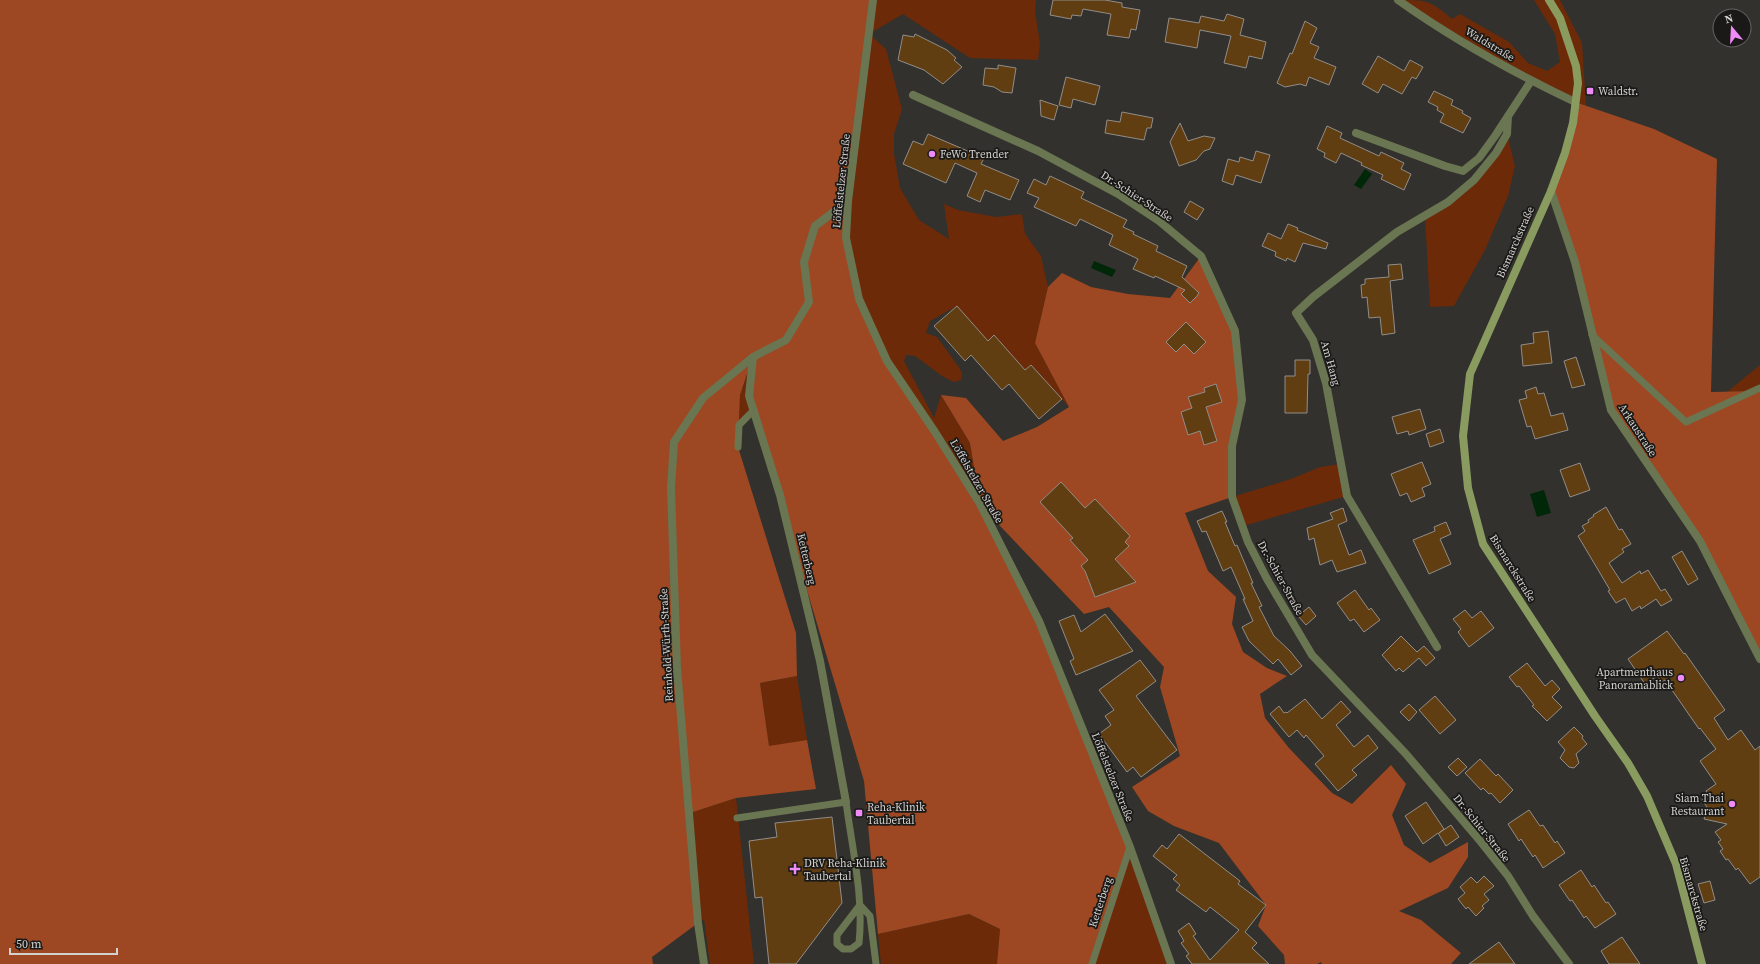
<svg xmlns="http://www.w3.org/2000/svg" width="1760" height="964" font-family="'Source Serif 4',serif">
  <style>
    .green { fill: #6c2a08 }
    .forest { fill: #9d4822 }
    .water { fill: #002808 }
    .building { fill: #603e12; stroke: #918d89 }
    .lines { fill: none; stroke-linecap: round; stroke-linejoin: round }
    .lane { stroke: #6a7551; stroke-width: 7 }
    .street { stroke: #6a7551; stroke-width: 8 }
    .secondary { stroke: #8a9b60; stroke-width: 8 }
    .poi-dot { fill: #ef8bf7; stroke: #1a1917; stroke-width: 1.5 }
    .labels { text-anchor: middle; stroke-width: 3.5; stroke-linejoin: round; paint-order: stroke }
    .street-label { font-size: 11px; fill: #d3d2cf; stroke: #1a1917 }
    .poi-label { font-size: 11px; fill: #d3d2cf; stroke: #1a1917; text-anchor: start }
  </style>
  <rect width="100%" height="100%" fill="#32312d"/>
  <path class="green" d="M873,0h163l-1,11 5,32 -2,17 -68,-2 -67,-44 -34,20 17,15 16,60 -8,25v20l6,34 19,32 30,19 -5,-35 14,6 38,7 26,-3 3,20 16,22 7,31 -13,56 34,64 -38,-42 -6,5 -31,-34 -6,5 -31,-35 -27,15 -4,12 11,4 21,29 4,7 -1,7 -7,2 -12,-6 -27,-20 -9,-1 -2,6 30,57 7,-23 29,48 10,61 -45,-72 -48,-71 -28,-62 -13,-61 2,-37z
    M1398,0c29,0 32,0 54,19l8,-5 49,28 19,21 19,8 13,-9 -5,-28 -21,-34h26l22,43 4,63 -55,-25z
    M1507,134l8,32 -7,30 -23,54 -31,56 -24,1 -5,-91 49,-36z
    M753,357l1,53 -15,15 1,-30z
    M1760,365v23l-5,3 -28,1z
    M1341,464l6,32 -104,30 -11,-29 59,-18 29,-12z
    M797,676l10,64 -38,7 -9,-64z
    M736,798l18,166h-44l-6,-45 -6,4 -8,-110z
    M1130,847l41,117h-79z
    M969,914l31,15 -3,35h-116l-3,-30z"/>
  <path class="forest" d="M0,0h873l-27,238 13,61 28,62 93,142 -10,-60 -29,-48 25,3 37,43 34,-14 32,-20 -34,-64 13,-56 14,-14 29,14 37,7 42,4 31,-42 34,75 7,69 -10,46v51l-47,16 23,58 28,26 -4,27 11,28 24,16 20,8 -27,18 5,24 24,30 43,45 20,11 39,-39 15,19 -14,31 12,30 26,18 38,-21v15l-20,31 -49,23 22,9 40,33 -10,11h-129l-1,-2 -4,2h-32l-1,-9 -26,-29 8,-21 -47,-62 -45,-17 -26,-15 -16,-24 48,-31 -20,-69 4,-20 -55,-60 -25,7 -103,-108 58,115 91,226 -38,117h-95l3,-35 -31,-15 -91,20 -14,-153 -115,-385 3,-37 -12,36 -2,52 58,186 1,43 -37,7 9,63 38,-6 9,49 -80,9 -46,15 8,110 -46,34 1,7h-653z
    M1575,102l79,27 63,30 -6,233 44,-1 5,-3v271l-60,-118 -89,-131 -19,-75 -41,-144z"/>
  <path class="water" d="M1365,169l7,5 -11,15 -7,-4z
    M1094,261l22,9 -4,7 -21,-9z
    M1544,490l7,23 -14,4 -7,-23z"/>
  <path class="building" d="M1053,0h52l17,3v4l18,3 -4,20 -5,-1 -2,9 -22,-3 4,-21 -28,-5 -2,7 -9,-1 -1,4 -21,-4z
    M1227,14l17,5 -4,16 26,7 -4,17 -13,-3 -3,12 -22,-5 7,-27 -31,-6 -3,18 -32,-6 4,-24 30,5 2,-7 23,5z
    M1305,21l12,7 -7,15 9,4 -5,11 22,9 -7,18 -20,-8 -3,9 -6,-2 -15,3 -8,-4 13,-30 2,1z
    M915,34l32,16 9,8 -2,2 8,7 -19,17 -19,-14 -26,-10 5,-25 11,2z
    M1378,56l26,15 6,-11 13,7 -7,12 -4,-2 -10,17 -19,-10 -5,9 -16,-9z
    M998,65l18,3 -4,25 -10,-1 -8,-5 -11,-2 2,-17 13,1z
    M1066,77l34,9 -5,19 -22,-6 -2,9 -12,-3z
    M1434,91l19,9 -2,5 12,6 -1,2 9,5 -8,15 -23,-11 4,-8 -7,-4 1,-3 -10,-5z
    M1040,100l18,6 -4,14 -13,-4z
    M1122,112l31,6 -2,10h-4l-3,12 -39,-7 2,-13 13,2z
    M1180,123l8,18 16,-5 11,2 -5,11 -6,2 -8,9 -17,6 -9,-24z
    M1327,126l15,7 -2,5 39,18 2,-4 23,11 -3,6 10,5 -7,16 -23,-11 2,-4 -22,-10 1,-2 -21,-10 -5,10 -12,-6 1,-4 -8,-4z
    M928,134l56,24 -3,6 38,16 -9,20 -25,-10 -5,12 -13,-6 10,-23 -22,-10 -9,20 -43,-19 10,-23 10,4z
    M1256,151l14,4 -9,28 -25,-8 -3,10 -11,-4 6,-22 11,3 1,-5 13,4z
    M1050,176l34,16 -3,6 46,22 -4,7 11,5 -1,2 25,12 -2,5 31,15 -5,11 17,16 -2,3 -7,7 -9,-9 4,-4 -30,-14 -1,2 -21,-9 5,-10 -29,-14 4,-10 -33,-16 -4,7 -42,-19 5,-9 -12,-5 7,-14 12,6z
    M1190,201l14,8 -7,11 -13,-8z
    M1288,224l10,4 -1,2 31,13 -2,6 -23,-6 -8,19 -8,-4 -1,3 -11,-5 1,-4 -14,-6 6,-13 13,6z
    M1401,264l2,15 -13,2 5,52 -13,2 -2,-18 -11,1 -2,-21 -5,1 -1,-13 4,-1v-5l24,-2 -1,-12z
    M957,306l31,35 6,-6 31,35 6,-5 31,34 -23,20 -30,-35 -7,6 -31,-35 -6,6 -31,-35z
    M1186,322l20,20 -12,12 -10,-10 -8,8 -10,-10z
    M1548,331l4,32 -29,3 -2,-21 13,-2 -1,-10z
    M1576,357l9,28 -13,3 -8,-27z
    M1295,360h15v14h-2l-1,39h-22v-37h10z
    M1216,384l6,18 -16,5 11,34 -13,4 -4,-14 -12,4 -7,-23 11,-4 -4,-11 17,-5 -1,-4z
    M1536,387l2,7 6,-1 7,23 12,-3 5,17 -33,9 -4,-13 -4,1 -8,-27 8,-2 -2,-7z
    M1420,409l6,20 -17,6 -1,-4 -11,3 -5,-17z
    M1440,429l4,13 -14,5 -4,-13z
    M1422,462l9,22 -9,4 3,8 -14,6 -4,-9 -7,3 -9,-22z
    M1580,463l10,27 -20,7 -10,-27z
    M1061,482l24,26 10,-9 35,37 -5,6 4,4 -14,13 21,23 -41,15 -10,-26 -4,-5 7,-6 -18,-20 3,-2 -33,-36z
    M1606,507l13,23 3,-1 9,15 -9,5 2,3 -15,11 13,20 18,-12 1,3 7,-4 13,21 4,-2 7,11 -11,6 -5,-7 -15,10 -1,-3 -8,5 -7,-13 -9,5 -8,-12 2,-1 -32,-54 7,-5 -3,-5 7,-4 -1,-2 6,-4 -1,-1z
    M1343,508l4,13 -9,4 11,30 12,-5 5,13 -29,9 -5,-12 -12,5 -6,-27 -5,2 -2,-12 26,-9 -3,-6z
    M1222,511l5,11h-2l10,24 2,-1 16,38h-2l11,23 -3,1 15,29 16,15 12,15 -11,9 -13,-16 -5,5 -24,-23 -7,-14 11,-6 -10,-22h2l-14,-32 -8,4 -17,-40 -4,1 -5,-11z
    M1446,522l5,12 -11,5 11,25 -22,10 -16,-34 22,-9 -1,-4z
    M1682,551l16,28 -10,6 -16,-28z
    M1355,590l14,20 2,-2 9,12 -16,12 -10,-13 -4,2 -13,-18z
    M1309,607l7,9 -10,9 -8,-9z
    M1465,610l7,8 9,-7 13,17 -25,19 -11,-15 3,-3 -8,-10z
    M1105,614l28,37 -57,24 -6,-14 4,-2 -15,-38 15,-6 7,17z
    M1667,631l17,23 1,-1 40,57 -11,8 14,22 13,-10 14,20 5,-4v131l-10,7 -12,-16 -2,2 -8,-11 -2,1 -6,-9 3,-2 -5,-7 3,-2 -6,-8 12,-8 -23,-5 3,-12 -5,-7 6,-4 -2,-5 10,-7 -16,-23 16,-12 -16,-21 -1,1 -34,-49 -3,2 -5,-6 -12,8 -17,-25z
    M1401,636l16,16 7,-6 11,12 -9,8 -7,-8 -16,14 -4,-4 -3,3 -14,-16z
    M1140,660l16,21 -20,15 41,54 -36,27 -8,-10 -6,5 -28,-38 12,-9 -6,-9 9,-6 -15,-20z
    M1527,663l18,23 7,-6 8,9 -8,8 10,10 -15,14 -15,-15 2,-1 -15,-19 -2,1 -8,-10z
    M1435,696l21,24 -16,14 -21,-24z
    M1305,699l17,20 19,-18 10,11 -15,13 18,22 14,-12 10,13 -26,22 5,5 -19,16 -23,-27 9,-8 -18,-21 -2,3 -7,-8 -8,7 -19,-23 9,-8 5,7 2,-1 1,1z
    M1409,704l8,8 -8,9 -9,-9z
    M1574,727l9,9 -1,2 5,6 -11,10 3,9 -5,5 -5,-1 -9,-9 5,-8 -7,-8z
    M1458,758l9,9 -10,9 -9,-9z
    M1480,759l16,17 2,-2 15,16 -13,13 -9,-10 -2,1 -6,-6 -2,2 -16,-17z
    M1426,802l18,27 -5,4 12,-8 8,12 -13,9 -8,-13 -15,11 -18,-28z
    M1529,810l11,16 3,-1 12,18 2,-2 8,12 -22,15 -8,-13 -2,2 -12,-18 -2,2 -11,-17z
    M832,817l10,86 -46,61h-27l-7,-67 -7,1 -6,-57 28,-4 -2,-14z
    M1179,834l61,47 -2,3 28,21 -21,27 12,11 -5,5 17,16h-77l-6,-8 3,-2 -8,-11 3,-2 -6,-10 11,-8 7,11 -3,2 17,24 29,-30 -29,-23 -4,5 -30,-22 4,-5 -7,-6 4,-4 -24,-19 9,-11 5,4z
    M1581,870l11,17 2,-2 12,18 2,-1 8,12 -21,14 -9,-12 -2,2 -12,-18 -2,1 -11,-16z
    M1484,876l10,10 -10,8 5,6 -7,6 2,2 -8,8 -8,-9 -2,2 -8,-10 7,-6 -5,-6 11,-10 6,6z
    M1710,881l5,19 -11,3 -6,-19z
    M1622,937l18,27h-31l-8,-13z
    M1499,942l16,22h-46z"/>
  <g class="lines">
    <path class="lane" d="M1592,335l94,87 74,-34
      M738,447l1,-22 15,-15
      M737,818l109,-16c6,46 18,95 13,141l-8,6h-8l-6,-5v-9l23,-30
      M860,905l10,11 6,48
      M1092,964l38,-117"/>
    <path class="street" d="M873,0l-25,201 -2,37 13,61 28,62 48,71 45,72 59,117 91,226 41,117
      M1398,0c55,39 116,73 177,102
      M913,95l125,56 80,43 41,27 42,35 34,75 7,69 -10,46v51l16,45 19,37 45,76 94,99 75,88 27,34 25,40 36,48
      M1356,133l89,33 18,5 16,-13 16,-22 36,-55
      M1551,191l24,71 36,148 89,131 60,118
      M1437,647l-90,-151 -21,-113 -13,-43 -17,-27 17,-16 84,-65 51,-30 26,-22 22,-27 11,-19 1,-18
      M846,802l-26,-141 -40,-166 -31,-99 4,-39 33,-17 23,-38 -5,-40 11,-36 33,-25
      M704,964l-6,-41 -21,-255 -6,-180 3,-46 29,-44 50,-41"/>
    <path class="secondary" d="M1549,0l11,18 16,48 2,17 -5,40 -8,30 -14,38 -81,183 -7,62 5,52 15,56 112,172 33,47 19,33 29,68 26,100"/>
  </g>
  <g class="poi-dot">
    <rect x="1586" y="87" width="8" height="8" rx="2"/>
    <circle cx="932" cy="154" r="4"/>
    <circle cx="1681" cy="678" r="4"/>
    <circle cx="1732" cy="804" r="4"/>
    <rect x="855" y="809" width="8" height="8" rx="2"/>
    <path d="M793 863h4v4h4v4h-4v4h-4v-4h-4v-4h4z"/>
  </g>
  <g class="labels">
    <g class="street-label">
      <text transform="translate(1490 44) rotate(31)" y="4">Waldstraße</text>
      <text transform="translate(841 181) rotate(-84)" y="4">Löffelstelzer Straße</text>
      <text transform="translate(1137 196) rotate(33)" y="4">Dr.-Schier-Straße</text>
      <text transform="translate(1515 242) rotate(-66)" y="4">Bismarckstraße</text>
      <text transform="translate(1331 363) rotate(74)" y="4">Am Hang</text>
      <text transform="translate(1638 430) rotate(57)" y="4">Arkaustraße</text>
      <text transform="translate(977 481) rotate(60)" y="4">Löffelstelzer Straße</text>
      <text transform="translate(807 559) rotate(77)" y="4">Ketterberg</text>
      <text transform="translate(1513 568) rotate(58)" y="4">Bismarckstraße</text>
      <text transform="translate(1281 578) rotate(61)" y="4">Dr.-Schier-Straße</text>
      <text transform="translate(666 645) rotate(-93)" y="4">Reinhold-Würth-Straße</text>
      <text transform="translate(1113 777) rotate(68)" y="4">Löffelstelzer Straße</text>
      <text transform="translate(1482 828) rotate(51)" y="4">Dr.-Schier-Straße</text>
      <text transform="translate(1694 894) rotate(74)" y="4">Bismarckstraße</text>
      <text transform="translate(1100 902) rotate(-72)" y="4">Ketterberg</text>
    </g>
    <g class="poi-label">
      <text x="1598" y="95">Waldstr.</text>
      <text x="940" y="158">FeWo Trender</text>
      <text x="1673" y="676" text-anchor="end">Apartmenthaus<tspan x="1673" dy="13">Panoramablick</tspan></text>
      <text x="1724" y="802" text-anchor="end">Siam Thai<tspan x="1724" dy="13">Restaurant</tspan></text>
      <text x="867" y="811">Reha-Klinik<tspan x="867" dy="13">Taubertal</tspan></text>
      <text x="804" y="867">DRV Reha-Klinik<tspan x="804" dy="13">Taubertal</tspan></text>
    </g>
  </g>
  <g transform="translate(1732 28) rotate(342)"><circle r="19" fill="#1a1917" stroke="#646361"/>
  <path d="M0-3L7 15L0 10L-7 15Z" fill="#ef8bf7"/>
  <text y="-6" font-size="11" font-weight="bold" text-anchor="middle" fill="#d3d2cf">N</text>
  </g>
  <path d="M10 948v6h107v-6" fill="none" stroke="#d3d2cf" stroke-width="2"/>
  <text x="16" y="948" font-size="12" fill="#d3d2cf" stroke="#1a1917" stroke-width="3" paint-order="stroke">50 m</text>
</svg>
